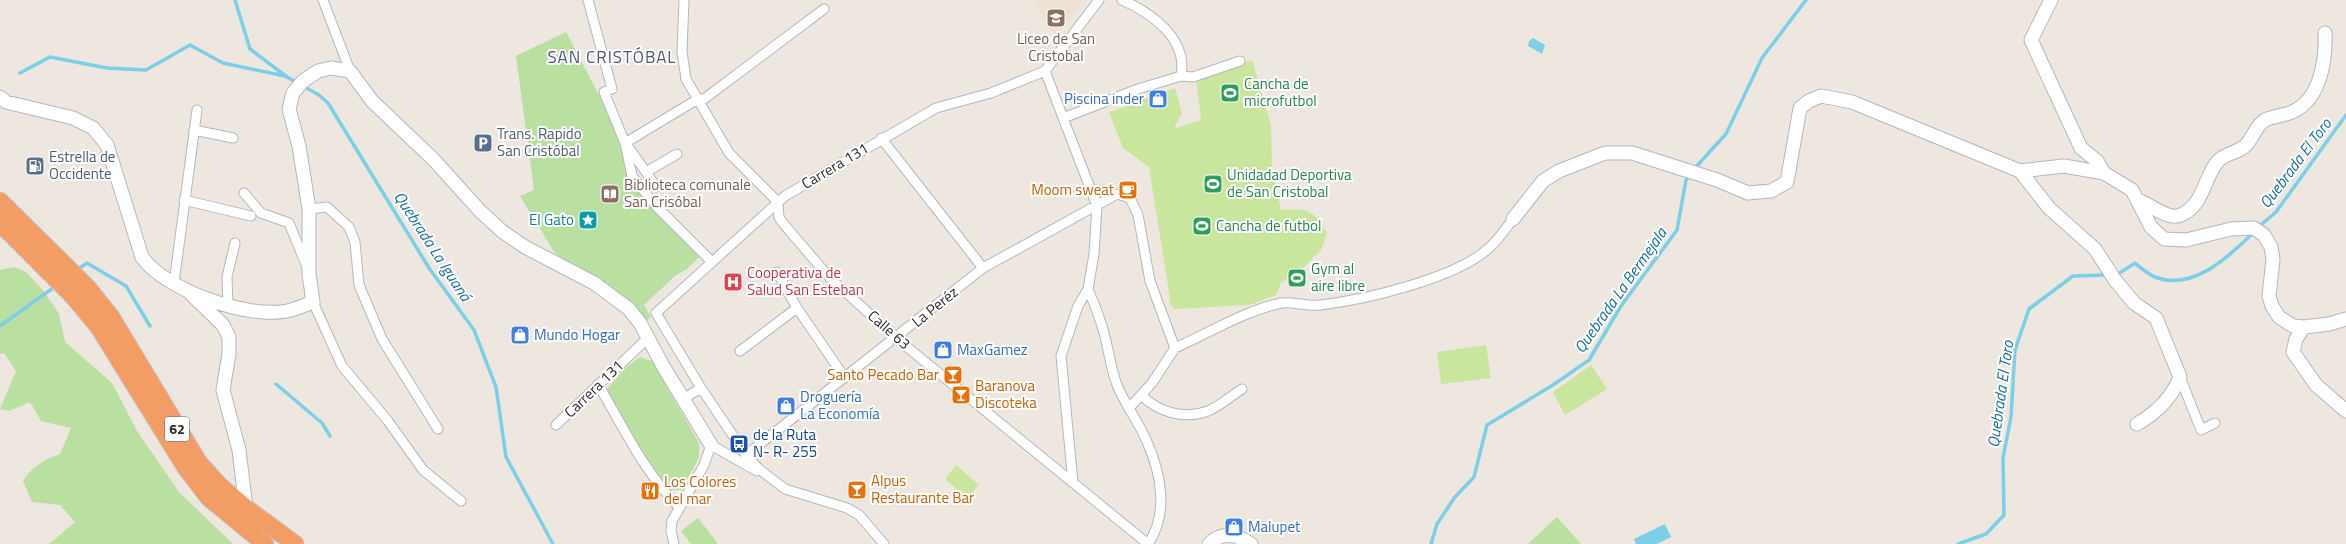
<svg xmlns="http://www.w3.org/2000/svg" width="2346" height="544" font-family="'Titillium Web',sans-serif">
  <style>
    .education { fill: #ede2d1 }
    .green { fill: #b9dfa1 }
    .pitch { fill: #cae59e }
    .water { fill: #7ccfe6 }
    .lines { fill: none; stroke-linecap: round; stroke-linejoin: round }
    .stream { stroke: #7ccfe6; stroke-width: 3.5 }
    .street-casing { stroke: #b3b6bf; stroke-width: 11 }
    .secondary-casing { stroke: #b3b6bf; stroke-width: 15 }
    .highway-casing { stroke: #c8c8c8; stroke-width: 19 }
    .street { stroke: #fff; stroke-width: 9 }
    .secondary { stroke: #fff; stroke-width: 13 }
    .highway { stroke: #f29c66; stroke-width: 17 }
    .labels { text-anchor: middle; stroke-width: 4; stroke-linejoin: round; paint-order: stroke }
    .shield { fill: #fff; stroke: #6b6b6b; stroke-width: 1 }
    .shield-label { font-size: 14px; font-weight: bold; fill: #2c2c2c }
    .education-label { font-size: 15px; fill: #785e54; stroke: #fff }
    .leisure-label { font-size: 15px; fill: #27864d; stroke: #fff; text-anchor: start }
    .shop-label { font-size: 15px; fill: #366cbe; stroke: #fff; text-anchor: start }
    .service-label { font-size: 15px; fill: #4e5e75; stroke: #fff; text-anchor: start }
    .street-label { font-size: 15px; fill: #2c2c2c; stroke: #fff }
    .food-label { font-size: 15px; fill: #c56008; stroke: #fff; text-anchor: start }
    .culture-label { font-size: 15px; fill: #0d838f; stroke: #fff; text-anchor: end }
    .health-label { font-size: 15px; fill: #be3a42; stroke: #fff; text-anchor: start }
    .transit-label { font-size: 15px; fill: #164399; stroke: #fff; text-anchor: start }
    .water-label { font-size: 16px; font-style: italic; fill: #187095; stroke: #fff }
    .quarter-label { font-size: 17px; letter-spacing: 1px; fill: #50597a; stroke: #fff }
  </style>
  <rect width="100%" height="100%" fill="#ede7e0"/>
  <path class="education" d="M1033,0h50l-28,37z"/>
  <path class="green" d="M566,32l55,105 9,39 70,80 -13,13 -11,6 -32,30 7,12 -13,10 -27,-34 -20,-11 -36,-29 -35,-57 14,-6 -18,-134z
    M14,267l12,5 17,18 16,24 6,28 47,41 25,48 42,61 54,52h-184l26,-22 -15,-17 -28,-3 -9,-21c10,-15 20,-21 37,-27l11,-26 -30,-7 -11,-19 -21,9 -9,-2 16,-38 -12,-18 -4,1v-84z
    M640,357l12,4 47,82v15l-18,32h-16l-61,-97 21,-25z
    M1557,517l24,27h-53z
    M698,518l20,26h-27l-10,-13z"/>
  <path class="pitch" d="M1252,60l19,65 1,44 9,41c26,-1 31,-2 46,23l-6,17 -17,17 -23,16 -5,12 -26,10 -76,4 -3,-4 -22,-138 -26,-19 -14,-36 66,-24 7,25 -8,16 27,-9 -5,-42z
    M1486,345l5,33 -50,6 -4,-32z
    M1591,365l16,24 -42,26 -12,-23z
    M956,465l23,20 -12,13 -22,-19z"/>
  <path class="water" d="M1533,38l12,7 -3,9 -14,-8 1,-5z
    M1665,524l6,13 -14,7h-21l-2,-5z"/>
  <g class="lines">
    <path class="stream" d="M235,0l15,49 37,28 32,18 9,8 101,165 45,62 22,57 10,70 47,87
      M20,73l30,-16 57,11 39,2 44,-25 33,18 62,13
      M1694,169l32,-35 36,-76 44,-58
      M2262,224l14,-12 70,-97
      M77,270l10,-7 39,23 24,40
      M2118,274l17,-11c6,5 13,11 20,14 37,14 71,-18 95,-41
      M0,326l56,-40
      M276,384l46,39 8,13
      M1431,544l6,-20 18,-27 19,-20 13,-52 66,-40 36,-25 32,-54 56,-76 9,-50 3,-4
      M1958,544l28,-10 18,-19 -1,-57 8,-41 4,-67 14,-41 44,-33 33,-1"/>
    <defs>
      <path id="street" d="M323,0l27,71
        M588,0l24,89 -8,3 21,51 7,33 24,30 56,56
        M684,0l-2,52 4,27 43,74 49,49
        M1122,0c30,13 66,39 59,76
        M1045,71l52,135 -3,48 -6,35 -10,17 -17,50 12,127
        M1063,118l75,-29 43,-13 12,1 47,-16
        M194,130l39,8
        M881,138l102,130
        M625,143l73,-44h6l120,-90
        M626,144l20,28 31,-18
        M646,172l10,15
        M244,193l17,20 28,10 18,44
        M184,200l67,16
        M778,202l1,15 3,5 47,55 67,61 252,206
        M309,209l18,-2 22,20 6,15 4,43 23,54 56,90
        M777,272l20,36 48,70
        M174,283l23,-173
        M1088,289c4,10 9,21 12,31 8,21 9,44 17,65 8,20 22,37 30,57 14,31 22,72 1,102
        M313,302l29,64 46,55 35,49 38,31
        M228,305l-1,-28 8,-34
        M740,351l57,-43
        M2180,377l21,53 14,-7
        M598,384c25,43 46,88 81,123
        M1142,396c17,16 42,24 66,15 12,-5 23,-15 34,-22
        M683,399l18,-11
        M1129,408l23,-25 23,-35
        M556,425l92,-87
        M746,455l237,-187 134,-74 13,4 8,17 12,66 25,67c34,-15 69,-37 106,-45 12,-2 26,4 39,2 44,-5 138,-27 170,-58 9,-8 16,-19 23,-28
        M674,544l-3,-13 1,-10 32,-56 7,-20 46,26
        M884,544l-25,-29 -12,-7 -62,-19 -26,-20 -13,-14 -45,-67 -45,-75 129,-117 151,-88 55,-15 54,-22 54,-71"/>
      <path id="secondary" d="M2051,0l-20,40 50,108 16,13 7,12
        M0,97l6,5 67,16 20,10 14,17 35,112c23,33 105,62 145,54 9,-2 18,-6 26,-9l-4,-28v-65l-10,-63 -10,-37 4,-16 10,-12 15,-10 13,-3 19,3 22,30 62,59 46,51 23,21 22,15 69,36 35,26 11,14 23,43 48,79
        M2020,171l29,37 46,41 20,31 19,23 22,15 24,59c-8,21 -24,36 -43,47
        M2137,200c13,3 30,21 44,15 23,-10 23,-38 37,-54 8,-8 19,-8 27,-15 8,-7 10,-20 20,-26 9,-5 21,-4 29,-9 27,-13 32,-52 31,-78
        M1513,219l30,-38 16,-10 46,-18h27l85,27 31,13 23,-2 16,-9 13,-74 9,-7 12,-5 31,6 168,69 44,-5 40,7 28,17 19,37 13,12 22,1 45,-11 23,-1 10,7 7,12 2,12 -4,37 3,10 7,11 14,9 11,1 25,-3 17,-5
        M191,294l32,31 6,12v17l-6,36 16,60 7,58
        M2304,327l-8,12 -3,13 23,33 30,26
        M1209,544c13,-13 28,-10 42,0"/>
      <path id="highway" d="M0,201l88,87 23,29 88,146 21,23 26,22 49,36
        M0,223l73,73 25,30 88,142 23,30 56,46"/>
    </defs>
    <use href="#street" class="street-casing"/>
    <use href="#secondary" class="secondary-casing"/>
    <use href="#highway" class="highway-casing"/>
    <use href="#street" class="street"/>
    <use href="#secondary" class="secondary"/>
    <use href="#highway" class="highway"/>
  </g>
  <defs>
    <symbol id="university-square" viewBox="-11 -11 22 22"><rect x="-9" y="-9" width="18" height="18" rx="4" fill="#8d6e63" stroke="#fff"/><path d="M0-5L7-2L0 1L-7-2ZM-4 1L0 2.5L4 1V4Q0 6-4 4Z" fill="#fff"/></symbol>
    <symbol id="stadium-square" viewBox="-11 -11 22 22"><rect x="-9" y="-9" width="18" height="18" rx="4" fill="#2e9e5b" stroke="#fff"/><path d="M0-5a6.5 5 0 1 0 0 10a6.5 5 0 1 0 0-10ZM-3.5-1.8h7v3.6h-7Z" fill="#fff"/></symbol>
    <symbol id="shop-square" viewBox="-11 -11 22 22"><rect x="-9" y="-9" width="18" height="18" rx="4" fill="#3f7fe0" stroke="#fff"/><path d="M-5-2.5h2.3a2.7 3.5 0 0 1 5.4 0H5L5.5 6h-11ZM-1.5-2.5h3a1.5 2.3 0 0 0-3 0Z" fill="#fff"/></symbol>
    <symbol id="parking-square" viewBox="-11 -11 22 22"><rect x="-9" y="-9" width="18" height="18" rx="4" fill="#5c6f8a" stroke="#fff"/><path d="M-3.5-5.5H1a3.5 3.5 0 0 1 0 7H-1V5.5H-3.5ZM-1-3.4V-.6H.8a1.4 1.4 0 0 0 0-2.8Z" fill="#fff"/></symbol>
    <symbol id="fuel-square" viewBox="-11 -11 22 22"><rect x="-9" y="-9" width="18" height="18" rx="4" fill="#5c6f8a" stroke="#fff"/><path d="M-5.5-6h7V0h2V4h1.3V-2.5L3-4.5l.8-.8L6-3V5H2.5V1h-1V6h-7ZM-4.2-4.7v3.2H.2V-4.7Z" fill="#fff"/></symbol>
    <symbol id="cafe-square" viewBox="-11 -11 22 22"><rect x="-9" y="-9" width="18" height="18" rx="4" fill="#e8710a" stroke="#fff"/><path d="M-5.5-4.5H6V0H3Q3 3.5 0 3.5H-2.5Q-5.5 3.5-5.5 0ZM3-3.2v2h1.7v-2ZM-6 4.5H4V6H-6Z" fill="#fff"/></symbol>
    <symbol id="library-square" viewBox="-11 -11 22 22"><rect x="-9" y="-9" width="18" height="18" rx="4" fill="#8d6e63" stroke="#fff"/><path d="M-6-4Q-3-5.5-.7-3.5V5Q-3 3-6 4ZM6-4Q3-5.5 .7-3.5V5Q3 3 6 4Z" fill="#fff"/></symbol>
    <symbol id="sight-square" viewBox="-11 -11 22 22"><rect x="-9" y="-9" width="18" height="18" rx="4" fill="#0f9aa8" stroke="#fff"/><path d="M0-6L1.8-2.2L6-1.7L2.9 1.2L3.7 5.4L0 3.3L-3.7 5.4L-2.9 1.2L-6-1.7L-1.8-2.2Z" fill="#fff"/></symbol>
    <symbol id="hospital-square" viewBox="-11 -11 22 22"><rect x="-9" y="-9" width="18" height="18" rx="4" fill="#e0444e" stroke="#fff"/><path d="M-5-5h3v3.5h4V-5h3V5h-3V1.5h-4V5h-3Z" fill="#fff"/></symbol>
    <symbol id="bar-square" viewBox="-11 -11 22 22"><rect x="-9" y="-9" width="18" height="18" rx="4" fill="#e8710a" stroke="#fff"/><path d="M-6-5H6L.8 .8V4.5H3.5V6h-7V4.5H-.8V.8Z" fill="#fff"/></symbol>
    <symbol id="bus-square" viewBox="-11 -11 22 22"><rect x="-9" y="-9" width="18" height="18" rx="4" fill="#1a4fb4" stroke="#fff"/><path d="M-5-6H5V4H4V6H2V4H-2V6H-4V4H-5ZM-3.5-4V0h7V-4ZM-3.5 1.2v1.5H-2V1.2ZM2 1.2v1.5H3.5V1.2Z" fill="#fff"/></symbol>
    <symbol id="restaurant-square" viewBox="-11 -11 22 22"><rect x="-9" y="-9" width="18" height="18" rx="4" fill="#e8710a" stroke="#fff"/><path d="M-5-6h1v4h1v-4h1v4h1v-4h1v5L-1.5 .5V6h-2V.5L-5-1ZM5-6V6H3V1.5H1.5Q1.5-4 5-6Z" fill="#fff"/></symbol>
  </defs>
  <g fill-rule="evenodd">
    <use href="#university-square" x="1045" y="7" width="22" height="22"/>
    <use href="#stadium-square" x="1219" y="82" width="22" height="22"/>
    <use href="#shop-square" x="1147" y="88" width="22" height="22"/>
    <use href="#parking-square" x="472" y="132" width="22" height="22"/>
    <use href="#fuel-square" x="24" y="155" width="22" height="22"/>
    <use href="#stadium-square" x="1202" y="173" width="22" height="22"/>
    <use href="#cafe-square" x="1117" y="179" width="22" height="22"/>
    <use href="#library-square" x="599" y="183" width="22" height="22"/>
    <use href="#sight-square" x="577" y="209" width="22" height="22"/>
    <use href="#stadium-square" x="1191" y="215" width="22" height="22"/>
    <use href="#stadium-square" x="1286" y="267" width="22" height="22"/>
    <use href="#hospital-square" x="722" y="271" width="22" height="22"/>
    <use href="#shop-square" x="509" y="324" width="22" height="22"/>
    <use href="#shop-square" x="932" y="339" width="22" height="22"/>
    <use href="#bar-square" x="942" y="364" width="22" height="22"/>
    <use href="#bar-square" x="950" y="384" width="22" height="22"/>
    <use href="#shop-square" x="775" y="395" width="22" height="22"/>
    <use href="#bus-square" x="728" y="433" width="22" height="22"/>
    <use href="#bar-square" x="846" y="479" width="22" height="22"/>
    <use href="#restaurant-square" x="639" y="480" width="22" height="22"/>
    <use href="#shop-square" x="1223" y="516" width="22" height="22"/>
  </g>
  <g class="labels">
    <rect class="shield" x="165" y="417" width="24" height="24" rx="3"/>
    <g class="shield-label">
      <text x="177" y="434">62</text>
    </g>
    <g class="education-label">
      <text x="1056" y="44">Liceo de San<tspan x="1056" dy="17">Cristobal</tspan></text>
      <text x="624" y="190" text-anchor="start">Biblioteca comunale<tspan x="624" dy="17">San Crisóbal</tspan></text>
    </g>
    <g class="leisure-label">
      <text x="1244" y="89">Cancha de<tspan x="1244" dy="17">microfutbol</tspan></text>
      <text x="1227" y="180">Unidadad Deportiva<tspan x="1227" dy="17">de San Cristobal</tspan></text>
      <text x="1216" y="231">Cancha de futbol</text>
      <text x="1311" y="274">Gym al<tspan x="1311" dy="17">aire libre</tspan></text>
    </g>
    <g class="shop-label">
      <text x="1144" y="104" text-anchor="end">Piscina inder</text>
      <text x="534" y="340">Mundo Hogar</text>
      <text x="957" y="355">MaxGamez</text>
      <text x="800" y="402">Droguería<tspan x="800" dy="17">La Economía</tspan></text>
      <text x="1248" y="532">Malupet</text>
    </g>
    <g class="service-label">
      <text x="497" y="139">Trans. Rapido<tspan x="497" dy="17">San Cristóbal</tspan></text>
      <text x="49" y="162">Estrella de<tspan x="49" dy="17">Occidente</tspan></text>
    </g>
    <g class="street-label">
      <text transform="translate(835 166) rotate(-31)" y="5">Carrera 131</text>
      <text transform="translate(935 307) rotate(-39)" y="5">La Peréz</text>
      <text transform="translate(889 330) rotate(41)" y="5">Calle 63</text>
      <text transform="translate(594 389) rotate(-44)" y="5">Carrera 131</text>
    </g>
    <g class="food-label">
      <text x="1114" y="195" text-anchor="end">Moom sweat</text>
      <text x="939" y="380" text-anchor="end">Santo Pecado Bar</text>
      <text x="975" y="391">Baranova<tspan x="975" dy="17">Discoteka</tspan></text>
      <text x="871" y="486">Alpus<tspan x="871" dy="17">Restaurante Bar</tspan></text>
      <text x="664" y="487">Los Colores<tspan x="664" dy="17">del mar</tspan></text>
    </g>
    <g class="culture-label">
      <text x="574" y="225">El Gato</text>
    </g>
    <g class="health-label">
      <text x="747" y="278">Cooperativa de<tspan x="747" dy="17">Salud San Esteban</tspan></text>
    </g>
    <g class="transit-label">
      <text x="753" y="440">de la Ruta<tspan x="753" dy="17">N- R- 255</tspan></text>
    </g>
    <g class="water-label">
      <text transform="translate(2295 163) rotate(-53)" y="6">Quebrada El Toro</text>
      <text transform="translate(433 246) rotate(57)" y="6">Quebrada La Iguaná</text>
      <text transform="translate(1620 290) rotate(-55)" y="6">Quebrada La Bermejala</text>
      <text transform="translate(2000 394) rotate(-82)" y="6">Quebrada El Toro</text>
    </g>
    <g class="quarter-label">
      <text x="612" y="63">SAN CRISTÓBAL</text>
    </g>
  </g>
</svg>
